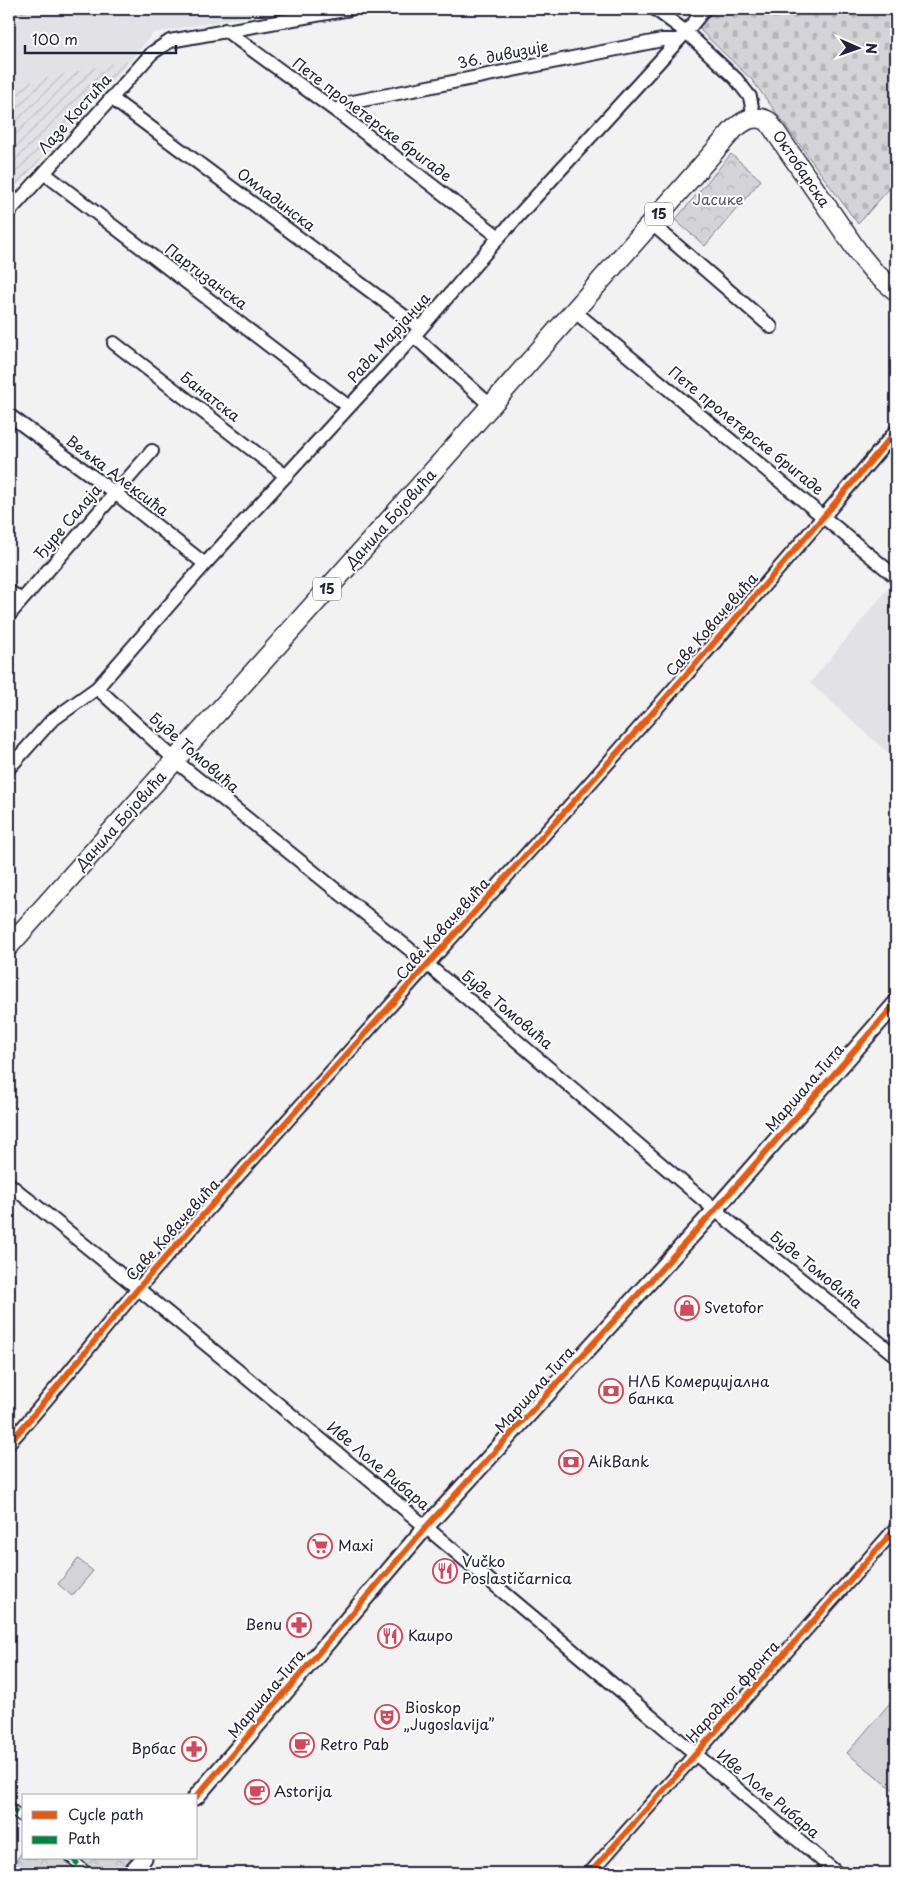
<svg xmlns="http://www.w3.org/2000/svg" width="905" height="1882" font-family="'Playpen Sans',sans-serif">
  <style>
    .built { fill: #e2e2e6 }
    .industrial { fill: url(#industrial-furrows) }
    .grass { fill: #d3d3d8; stroke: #7a7a8a }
    .forest { fill: url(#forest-crowns); stroke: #7a7a8a }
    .cemetery { fill: url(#cemetery-stones); stroke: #7a7a8a }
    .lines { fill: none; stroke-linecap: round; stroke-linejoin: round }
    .pedestrian-casing { stroke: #22223b; stroke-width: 12 }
    .minor-casing { stroke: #22223b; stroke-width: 16 }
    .tertiary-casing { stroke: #22223b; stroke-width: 19 }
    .primary-casing { stroke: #22223b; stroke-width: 22 }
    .pedestrian { stroke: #fff; stroke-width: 9 }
    .minor { stroke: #fff; stroke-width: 12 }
    .tertiary { stroke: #fff; stroke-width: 15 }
    .primary { stroke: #fff; stroke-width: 19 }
    .rail { stroke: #22223b; stroke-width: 3; stroke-dasharray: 8 4; stroke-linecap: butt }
    .quiet { stroke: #00873e; stroke-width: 5; stroke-dasharray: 10 5; stroke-linecap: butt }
    .cycleway-casing { stroke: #fff; stroke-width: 9 }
    .cycleway { stroke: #e8590c; stroke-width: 6 }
    .labels { text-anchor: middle; stroke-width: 4; stroke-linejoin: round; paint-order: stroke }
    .shield { fill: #fff; stroke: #646476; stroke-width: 1 }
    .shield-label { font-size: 14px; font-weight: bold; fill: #22223b }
    .street-label { font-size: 15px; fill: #22223b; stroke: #fff }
    .park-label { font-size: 15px; fill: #57576a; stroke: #fff }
    .poi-label { font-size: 15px; fill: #22223b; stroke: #fff; text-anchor: start }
  </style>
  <defs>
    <pattern id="industrial-furrows" width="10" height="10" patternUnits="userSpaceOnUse" patternTransform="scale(1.25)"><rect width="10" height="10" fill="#e2e2e6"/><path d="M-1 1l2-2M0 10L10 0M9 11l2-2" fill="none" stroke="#c2c2c6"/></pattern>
    <pattern id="forest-crowns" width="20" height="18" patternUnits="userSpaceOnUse" patternTransform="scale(1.25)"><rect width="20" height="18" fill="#d3d3d8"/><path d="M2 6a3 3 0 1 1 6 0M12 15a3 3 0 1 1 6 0" fill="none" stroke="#b5b5ba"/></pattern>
    <pattern id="cemetery-stones" width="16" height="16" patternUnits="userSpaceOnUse" patternTransform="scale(1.25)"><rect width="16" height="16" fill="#d3d3d8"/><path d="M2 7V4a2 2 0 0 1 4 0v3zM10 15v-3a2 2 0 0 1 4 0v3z" fill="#b5b5ba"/></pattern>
  </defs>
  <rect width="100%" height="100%" fill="#f2f2f3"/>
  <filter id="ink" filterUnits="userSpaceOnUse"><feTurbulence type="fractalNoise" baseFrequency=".02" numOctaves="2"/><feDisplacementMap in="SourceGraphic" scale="10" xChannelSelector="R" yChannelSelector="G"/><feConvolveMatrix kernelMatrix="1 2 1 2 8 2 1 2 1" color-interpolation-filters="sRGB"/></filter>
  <g filter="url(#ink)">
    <path class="built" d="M9,9h278l-134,24 -21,26 -123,27z
      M890,586l6,5v169l-86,-77z"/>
    <path class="industrial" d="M132,59l-123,136v-109z"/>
    <path class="grass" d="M78,1559l15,12 -21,25 -14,-12z
      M896,1696v96l-49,-39z"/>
    <path class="forest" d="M731,154l30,26 -56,66 -30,-26z
      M24,1849v9h41l17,15h-73v-2z
      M78,1858h56l-13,15h-26z"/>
    <path class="cemetery" d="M713,9h183v172l-38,43 -106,-144 -51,-49 -1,-7z"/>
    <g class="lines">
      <defs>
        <path id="pedestrian" d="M9,1807l15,12
          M71,1858l17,15"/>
        <path id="minor" d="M655,9l31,23 50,47 14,18 4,21
          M225,30l111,81 163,126
          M111,98l309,230
          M336,111l12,-8 314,-63h17
          M44,173l305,234
          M9,212l143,-159 18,-12 180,-32
          M651,223l120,104
          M574,311l322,266
          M414,336l77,70
          M114,343l172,133
          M9,415l106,78 90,71
          M9,591l12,9
          M9,615l143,-164
          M97,688l86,79 225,181 307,262 181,146
          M9,768l42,-47 46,-33 108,-124 209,-228 85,-99 187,-205 19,-23
          M9,1184c280,225 553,458 828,689
          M9,1443c51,-57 97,-119 148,-176 246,-279 500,-551 739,-836
          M590,1873l306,-345"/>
        <path id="tertiary" d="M196,1797l229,-269 290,-318 181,-207
          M130,1873l14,-15"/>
        <path id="primary" d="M9,946l449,-503 276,-314c11,-9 20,-15 34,-8l92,134 14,17 22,19"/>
      </defs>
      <use href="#pedestrian" class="pedestrian-casing"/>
      <use href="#minor" class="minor-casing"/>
      <use href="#tertiary" class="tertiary-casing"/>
      <use href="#primary" class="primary-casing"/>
      <use href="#pedestrian" class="pedestrian"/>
      <use href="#minor" class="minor"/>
      <use href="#tertiary" class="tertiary"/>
      <use href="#primary" class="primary"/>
      <path class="rail" d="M9,13l22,-4"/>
      <path class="quiet" d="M9,1807l15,12
        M71,1858l17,15"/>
      <defs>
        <path id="cycleway" d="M9,1443c51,-57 97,-119 148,-176 246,-279 500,-551 739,-836
          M196,1797l229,-269 290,-318 181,-207
          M590,1873l306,-345"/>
      </defs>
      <use href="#cycleway" class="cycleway-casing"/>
      <use href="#cycleway" class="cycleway"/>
    </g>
  </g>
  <defs>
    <symbol id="shop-ring" viewBox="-11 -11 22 22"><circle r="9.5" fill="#fff" stroke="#d1495b" stroke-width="1.5"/><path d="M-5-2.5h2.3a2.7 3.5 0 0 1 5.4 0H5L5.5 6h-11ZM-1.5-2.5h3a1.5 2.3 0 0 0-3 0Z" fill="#d1495b"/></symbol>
    <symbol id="bank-ring" viewBox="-11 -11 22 22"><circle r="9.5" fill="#fff" stroke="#d1495b" stroke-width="1.5"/><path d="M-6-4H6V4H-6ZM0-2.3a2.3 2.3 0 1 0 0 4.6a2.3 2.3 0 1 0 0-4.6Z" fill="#d1495b"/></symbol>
    <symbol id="supermarket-ring" viewBox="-11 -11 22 22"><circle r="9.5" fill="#fff" stroke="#d1495b" stroke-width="1.5"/><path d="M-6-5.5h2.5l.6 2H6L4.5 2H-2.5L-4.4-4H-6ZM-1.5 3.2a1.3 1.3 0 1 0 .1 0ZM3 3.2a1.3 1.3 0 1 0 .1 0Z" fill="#d1495b"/></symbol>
    <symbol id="restaurant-ring" viewBox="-11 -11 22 22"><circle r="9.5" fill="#fff" stroke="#d1495b" stroke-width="1.5"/><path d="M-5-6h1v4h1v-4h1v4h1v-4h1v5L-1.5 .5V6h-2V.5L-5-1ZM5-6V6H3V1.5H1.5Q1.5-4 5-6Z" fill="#d1495b"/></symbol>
    <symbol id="pharmacy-ring" viewBox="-11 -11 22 22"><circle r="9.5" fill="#fff" stroke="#d1495b" stroke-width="1.5"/><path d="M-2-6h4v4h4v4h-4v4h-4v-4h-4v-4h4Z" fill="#d1495b"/></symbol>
    <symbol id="theatre-ring" viewBox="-11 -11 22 22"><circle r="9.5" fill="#fff" stroke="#d1495b" stroke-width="1.5"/><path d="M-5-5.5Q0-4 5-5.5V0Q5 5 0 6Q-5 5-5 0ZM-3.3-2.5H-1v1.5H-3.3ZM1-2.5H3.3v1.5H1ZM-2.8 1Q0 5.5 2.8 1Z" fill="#d1495b"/></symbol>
    <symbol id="cafe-ring" viewBox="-11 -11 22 22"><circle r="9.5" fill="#fff" stroke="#d1495b" stroke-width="1.5"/><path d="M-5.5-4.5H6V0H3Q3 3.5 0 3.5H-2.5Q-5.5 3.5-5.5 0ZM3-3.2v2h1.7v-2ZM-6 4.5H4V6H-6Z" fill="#d1495b"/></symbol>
  </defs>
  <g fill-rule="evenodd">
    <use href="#shop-ring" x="673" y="1294" width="28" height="28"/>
    <use href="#bank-ring" x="597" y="1377" width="28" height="28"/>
    <use href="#bank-ring" x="557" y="1448" width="28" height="28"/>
    <use href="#supermarket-ring" x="306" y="1532" width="28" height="28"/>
    <use href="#restaurant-ring" x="431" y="1557" width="28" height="28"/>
    <use href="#pharmacy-ring" x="285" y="1611" width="28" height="28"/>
    <use href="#restaurant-ring" x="376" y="1622" width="28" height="28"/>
    <use href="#theatre-ring" x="373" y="1703" width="28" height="28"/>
    <use href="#cafe-ring" x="288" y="1731" width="28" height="28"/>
    <use href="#pharmacy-ring" x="180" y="1735" width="28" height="28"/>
    <use href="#cafe-ring" x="243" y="1778" width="28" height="28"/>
  </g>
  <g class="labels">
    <g class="shield">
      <rect x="645" y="202.5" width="28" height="23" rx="4"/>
      <rect x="313" y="577.5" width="28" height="23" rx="4"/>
    </g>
    <g class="shield-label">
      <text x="659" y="219">15</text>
      <text x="327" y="594">15</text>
    </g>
    <g class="street-label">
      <text transform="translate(503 55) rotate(-11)" y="5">36. дивизије</text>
      <text transform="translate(75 114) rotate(-48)" y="5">Лазе Костића</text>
      <text transform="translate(372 120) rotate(37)" y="5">Пете пролетерске бригаде</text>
      <text transform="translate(801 169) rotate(56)" y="5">Октобарска</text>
      <text transform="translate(276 200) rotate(37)" y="5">Омладинска</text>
      <text transform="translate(206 277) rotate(37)" y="5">Партизанска</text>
      <text transform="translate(389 338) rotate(-48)" y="5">Рада Марјанца</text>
      <text transform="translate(210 397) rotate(38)" y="5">Банатска</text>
      <text transform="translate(746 431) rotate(39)" y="5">Пете пролетерске бригаде</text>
      <text transform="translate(117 476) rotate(37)" y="5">Вељка Алексића</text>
      <text transform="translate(391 519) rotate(-48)" y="5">Данила Бојовића</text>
      <text transform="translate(68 522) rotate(-49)" y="5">Ђуре Салаја</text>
      <text transform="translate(712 625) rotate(-49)" y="5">Саве Ковачевића</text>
      <text transform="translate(194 753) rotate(41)" y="5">Буде Томовића</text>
      <text transform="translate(121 821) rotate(-48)" y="5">Данила Бојовића</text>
      <text transform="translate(443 929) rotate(-48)" y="5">Саве Ковачевића</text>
      <text transform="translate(507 1010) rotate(40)" y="5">Буде Томовића</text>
      <text transform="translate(805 1088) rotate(-49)" y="5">Маршала Тита</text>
      <text transform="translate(173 1230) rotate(-48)" y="5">Саве Ковачевића</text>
      <text transform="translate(816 1270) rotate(39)" y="5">Буде Томовића</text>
      <text transform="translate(535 1390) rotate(-48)" y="5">Маршала Тита</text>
      <text transform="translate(378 1466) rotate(40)" y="5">Иве Лоле Рибара</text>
      <text transform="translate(733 1692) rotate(-48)" y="5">Народног фронта</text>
      <text transform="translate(267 1694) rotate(-50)" y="5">Маршала Тита</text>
      <text transform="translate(768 1794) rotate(40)" y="5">Иве Лоле Рибара</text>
    </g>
    <g class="park-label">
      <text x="718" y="205">Јасике</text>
    </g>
    <g class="poi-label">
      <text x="704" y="1313">Svetofor</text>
      <text x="628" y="1387">НЛБ Комерцијална<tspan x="628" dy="17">банка</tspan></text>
      <text x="588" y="1467">AikBank</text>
      <text x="338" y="1551">Maxi</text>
      <text x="462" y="1567">Vučko<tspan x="462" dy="17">Poslastičarnica</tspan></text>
      <text x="282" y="1630" text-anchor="end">Benu</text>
      <text x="408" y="1641">Каиро</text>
      <text x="404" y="1713">Bioskop<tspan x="404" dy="17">„Jugoslavija”</tspan></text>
      <text x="320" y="1750">Retro Pab</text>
      <text x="176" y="1754" text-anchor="end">Врбас</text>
      <text x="274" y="1797">Astorija</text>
    </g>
  </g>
  <rect width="905" height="1882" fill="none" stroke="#fff" stroke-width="30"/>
  <rect x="15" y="15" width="875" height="1852" fill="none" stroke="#22223b" stroke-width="2" filter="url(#ink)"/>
  <rect x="22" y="1794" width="175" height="65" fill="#ffffff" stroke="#a7a7b1"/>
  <rect x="32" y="1811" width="25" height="8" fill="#e8590c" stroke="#a7a7b1"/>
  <text x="68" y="1820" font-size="15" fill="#22223b">Cycle path</text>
  <rect x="32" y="1836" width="25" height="8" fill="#00873e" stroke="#a7a7b1"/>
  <text x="68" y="1844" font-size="15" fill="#22223b">Path</text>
  <g transform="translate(858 48) rotate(92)" stroke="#ffffff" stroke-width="4" paint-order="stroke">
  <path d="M0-4L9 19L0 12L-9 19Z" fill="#22223b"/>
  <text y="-8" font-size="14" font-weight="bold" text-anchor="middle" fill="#22223b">N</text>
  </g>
  <path d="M25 45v8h151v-8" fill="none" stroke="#22223b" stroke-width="2.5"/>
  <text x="32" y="45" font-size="15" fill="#22223b" stroke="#ffffff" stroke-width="4" paint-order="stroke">100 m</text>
</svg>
